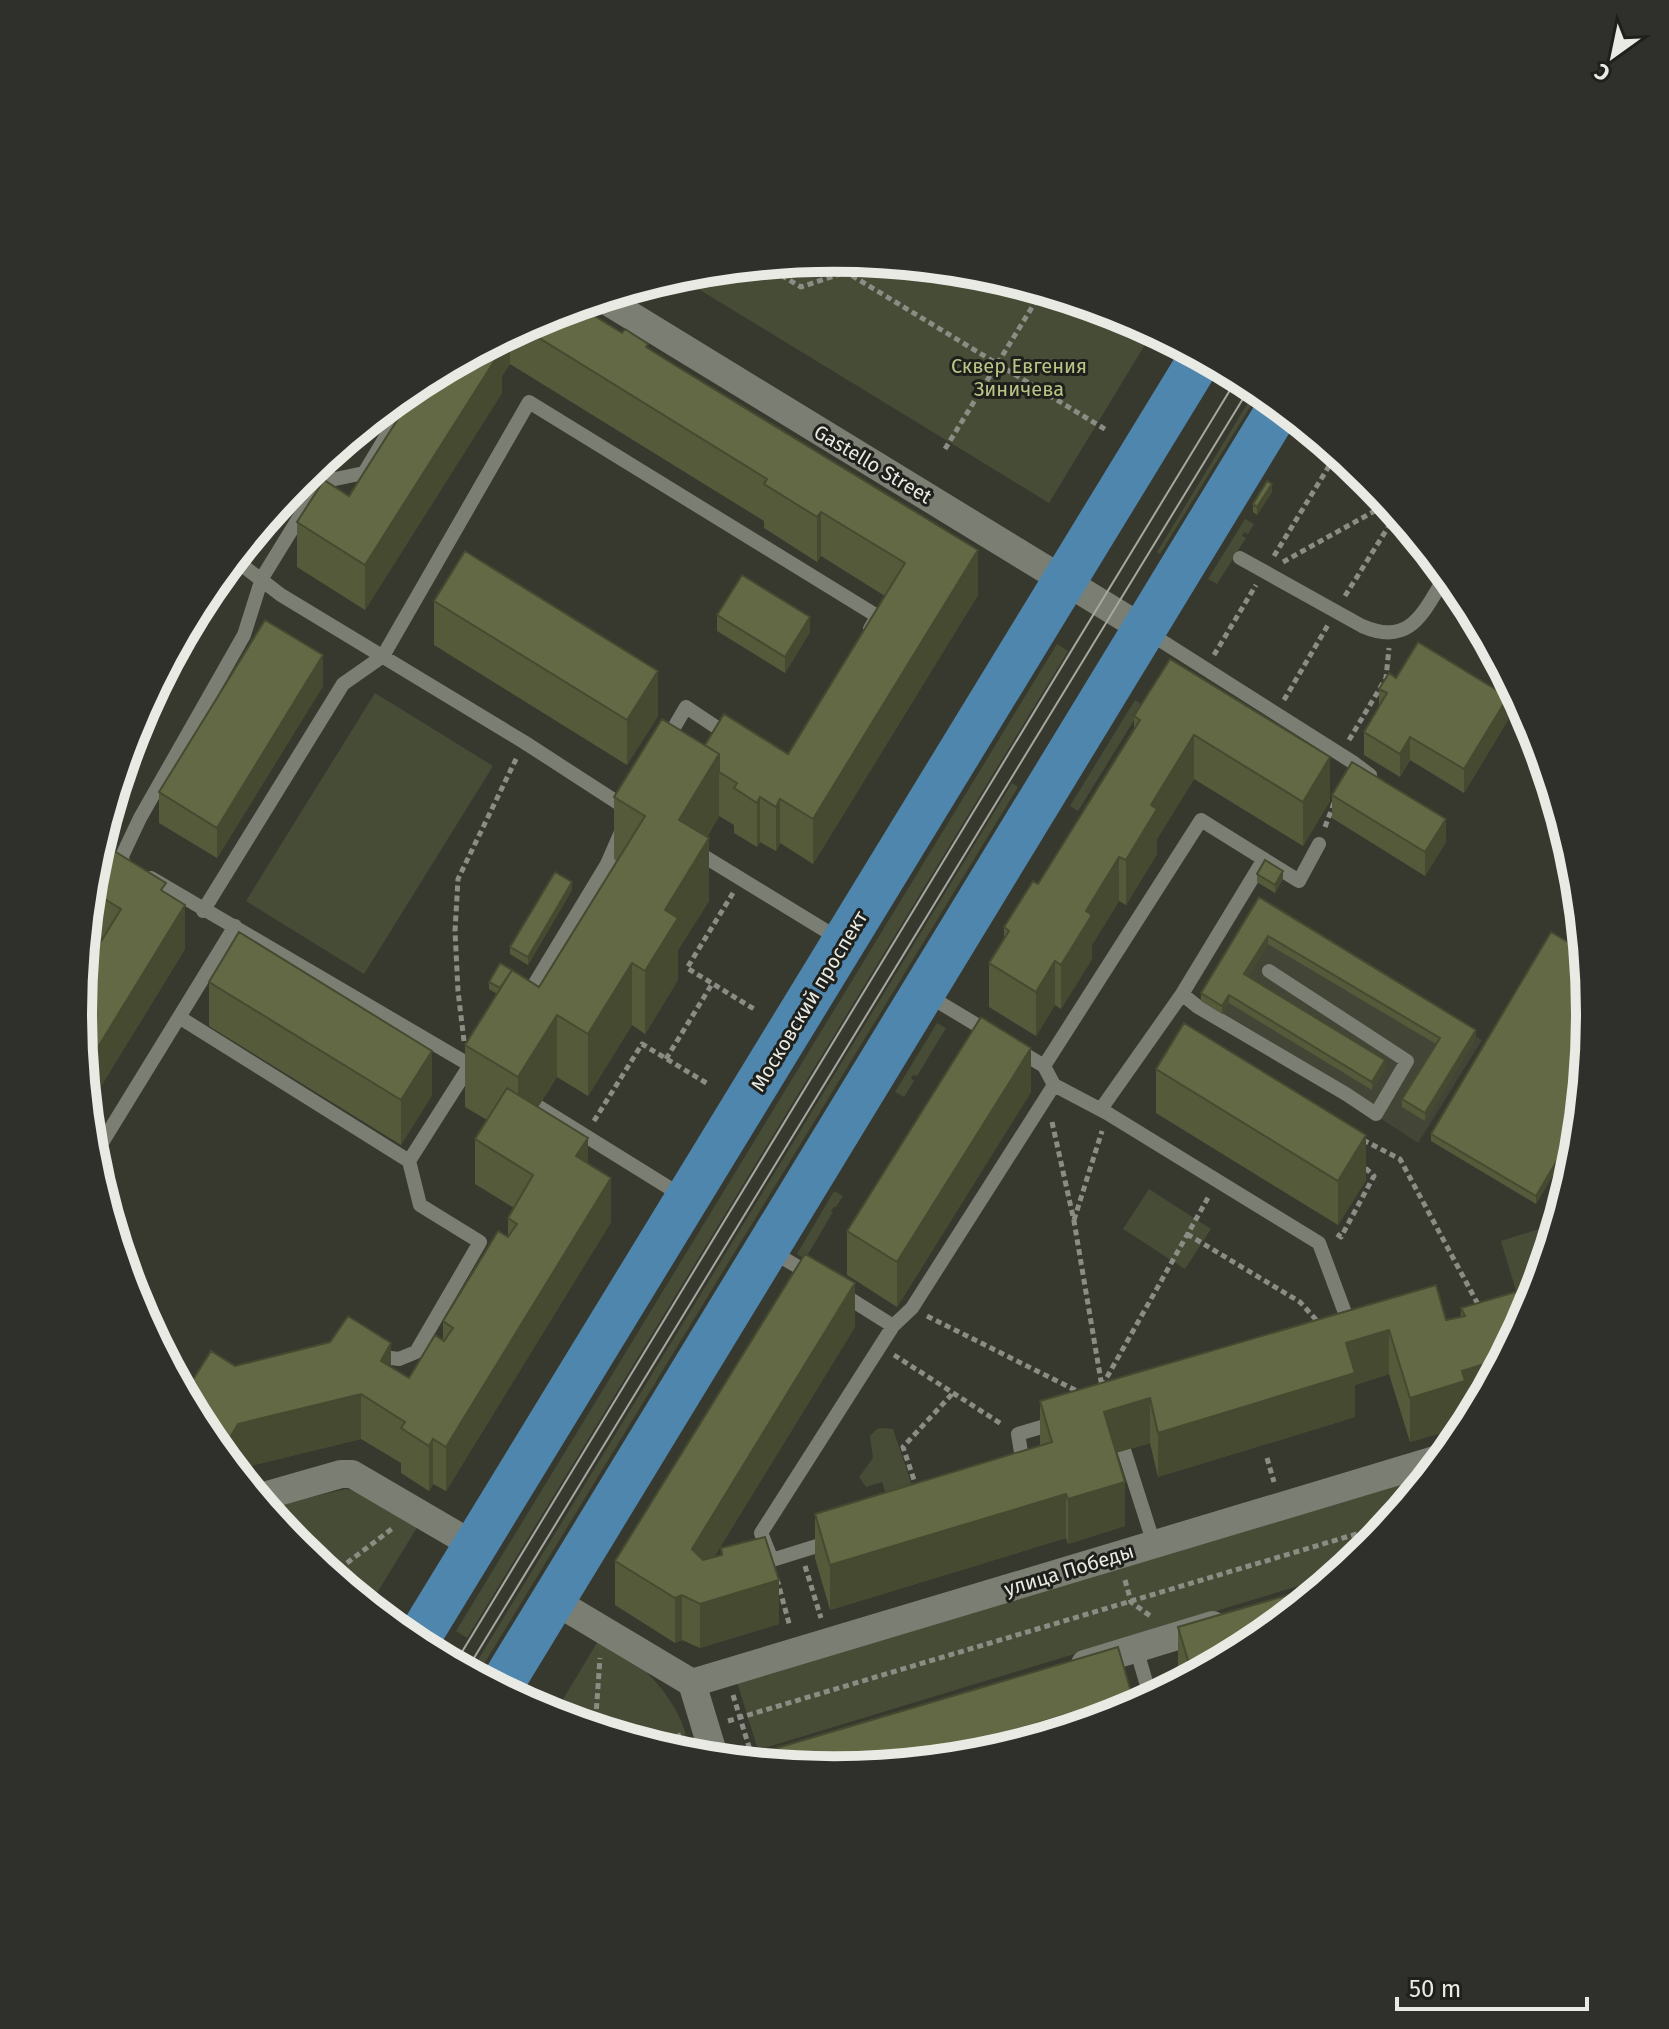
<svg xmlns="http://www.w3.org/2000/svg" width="1669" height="2029" font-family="'Fira Sans',sans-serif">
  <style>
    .built { fill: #434636 }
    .green { fill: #474c36 }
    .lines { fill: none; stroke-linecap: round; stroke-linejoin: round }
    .path { stroke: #8b8d84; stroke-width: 5; stroke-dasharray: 6 4; stroke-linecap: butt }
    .service { stroke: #7b7e73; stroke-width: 14 }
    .minor { stroke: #7b7e73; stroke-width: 28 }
    .primary { stroke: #4f86ad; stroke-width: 44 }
    .tram { stroke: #a6a8a0; stroke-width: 2 }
    .wall { fill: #545a3a }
    .shaded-wall { fill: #454a30 }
    .building { fill: #626944; stroke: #454a30; stroke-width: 2 }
    .labels { text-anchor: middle; stroke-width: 6; stroke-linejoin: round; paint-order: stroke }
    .park-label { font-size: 20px; fill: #b9c687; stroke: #1f201b }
    .street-label { font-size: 20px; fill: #e8eae3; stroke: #1f201b }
    .rim { fill: none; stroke: #e8eae3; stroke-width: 10 }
  </style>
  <rect width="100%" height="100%" fill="#37392f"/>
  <path class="built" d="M1259,904l223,136 -64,103 -219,-143z"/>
  <path class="green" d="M835,258l148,15 94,28 69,42 -97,160 -372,-227 10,-4z
    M1257,388l1,6 -98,160 -3,-2z
    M1245,519l9,5 -6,10 -4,-2 -2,4 4,2 -29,46 -9,-5z
    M1057,644l11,7 -601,987 -11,-7z
    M375,693l118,73 -129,208 -118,-73z
    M1135,700l8,5 -4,7 -3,-1 -3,4 3,2 -58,94 -8,-5z
    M1012,783l6,4 -542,890 -6,-4z
    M937,1023l9,5 -29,48 -4,-1 -2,3 3,3 -10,16 -9,-5z
    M1149,1189l62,40 -26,40 -62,-40z
    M834,1191l9,5 -7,11h-2l-3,4 2,1 -28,47 -8,-5z
    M1558,1223l-23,77 -15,4 -19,-63z
    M884,1428l9,1 20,60 -26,9 -5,-16 -16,5 -7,-10 14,-19 -3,-22 7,-7z
    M1430,1476l-61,74 -28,23 -583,177 -21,-68z
    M346,1489l8,1 64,36 -49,80 -70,-57 -33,-41z
    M598,1641c13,8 27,14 39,23 25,20 54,59 51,93l-135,-41z"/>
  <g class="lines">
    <path class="path" d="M844,259l2,13 262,159
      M764,265l37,22 45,-15
      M945,449l97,-158
      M1274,556l63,-103
      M1283,562l106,-59
      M1345,596l52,-83
      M1214,655l42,-70
      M1284,700l44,-75
      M1349,740l37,-62 3,-30
      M1325,827l9,-24
      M733,893l-46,75 67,41
      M464,1041l-6,-50 -3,-60 3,-52 59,-122
      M666,1059l46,-75
      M594,1121l48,-77 66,40
      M1052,1122l22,99 28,166
      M1363,1140l37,19 80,149
      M1074,1220l28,-89
      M1187,1234l113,68 19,21
      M1337,1234l4,3 33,-61 -12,-11
      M927,1316l152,76
      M894,1355l109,70
      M1102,1386l107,-190
      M1267,1458l7,24
      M917,1489l-14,-42 50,-54
      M805,1566l16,52
      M331,1575l62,-47
      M777,1579l13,48
      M1125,1580l6,22 22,16
      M733,1695l21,68
      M728,1721l662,-197
      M595,1729l5,-71
      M649,1745l32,-10"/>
    <path class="service" d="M307,474l14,8 43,-9 54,-90
      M1240,558l122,68c50,22 62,-16 85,-52
      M234,559l47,36 243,147 105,68
      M1149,633l205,130 16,12
      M665,743l21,-36 45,30
      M697,852l144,88
      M96,854l27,7
      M114,873l26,-55 104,-183 18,-57 59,-96
      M151,878l324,190
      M203,911l140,-227 40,-28 146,-254 348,214 -7,13
      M1182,994l16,13 148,87 30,20 31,-53 -138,-90
      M927,995l65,39
      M526,998l81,-134 14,-32
      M179,1017l230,144
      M1044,1066l157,-246 98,61 20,-37
      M1054,1085l53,28 212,130 32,86
      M539,1107l145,90
      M1101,1109l81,-115 82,-135
      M92,1159l143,-233
      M771,1251l41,24
      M839,1292l54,34
      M375,1356l24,3 17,-7 64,-110 -60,-37 -11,-44 61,-96 7,-5
      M1124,1450l30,94
      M1024,1470l-6,-36 37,-11
      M833,1541l-61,19 -11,-27 132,-207 19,-18 142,-223 -10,-19 -28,-17
      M1136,1648l15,51"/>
    <path class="minor" d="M602,298l543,332
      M257,1498l84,-24h11l123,72
      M553,1600l139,83 23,76
      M1085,1664l128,-39
      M692,1683l753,-226"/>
    <path class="primary" d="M415,1644l786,-1287
      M499,1689l781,-1283"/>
    <path class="tram" d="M454,1665l784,-1288
      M466,1671l786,-1287"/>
  </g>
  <path class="wall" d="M545,315l50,1 53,32 330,247 -165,269 -33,-21 -4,8 -16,-9 -3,5 -23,-14v-8l-15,-9 -12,21 2,64 -31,49v30l-33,54 -13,-9 -44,71 -31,-19 -19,30 50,57 23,58 -165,269 -13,-7 -4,7 -28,-18v-10l-40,-24 -123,30 -3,-103 156,1 18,11 34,-38v-19l65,-84v-19l6,-10 -39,-24v-45l12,-19 -22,-13v-62l32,-51 -8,-5v-7l50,5 78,-126 -3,-2v-62l91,-52 83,9 97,-158 -64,-40 -4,6 -53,-34v-7l-254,-157 -8,12v17l-137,217 -68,-43v-45l52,-26 73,-115z
    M1272,492l-15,23 -4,-3v-8z
    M434,601l224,115 -31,49 -193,-120z
    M717,615l93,17 -25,41 -68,-42z
    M1170,659l160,142 -27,45 -109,-67 -37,60v15l-31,51 -7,-4 -27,44v14l-31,50 -6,-4 -19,31 -47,-29v-44l15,-25v-11l34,-43 96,-156v-12z
    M1396,678l112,42 -44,73 -54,-33 -10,17 -36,-22v-23l15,-26v-17z
    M323,686l-106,172 -58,-35v-31z
    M1332,795l114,47 -21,34 -93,-58z
    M1257,874l26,5 -8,14 -18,-11z
    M91,881l75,12 19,56 -98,160 -9,-95 23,-73 -14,-9z
    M572,890l-44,75 -18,-11v-7z
    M1259,897l217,141 -51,83 -23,-14v-8l34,-55 -168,-100 -20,32 137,92 -13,22 -143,-87 -7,11 -21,-13v-8z
    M209,982l223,113 -31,50 -192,-119z
    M1591,1015l-12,116 -43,73 -105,-63v-7z
    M1156,1069l210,111 -28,45 -182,-112z
    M1031,1092l-134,215 -50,-32v-44z
    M1539,1285l-74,129v12l-55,16 -21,-68 -34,11v32l-197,60 -8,-34 -34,10 9,73 -57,18 -2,-6 -236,72 -15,-52v-44l225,-68v-45l406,-81 15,-3v-9z
    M855,1327l-141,230 65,67 -79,24 -18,-8 -7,3 -60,-38v-44z
    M1178,1627l76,17 -73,39 -3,-11z"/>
  <path class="shaded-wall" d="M510,334v30l-8,12v17l-137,217v-45l132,-224z
    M1272,484v8l-15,23v-8z
    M821,512v44l-4,6v-45z
    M978,550v45l-165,269v-45z
    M810,617v15l-25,41v-16z
    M323,655v31l-106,172v-30z
    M658,671v45l-31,49v-45z
    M1508,697v23l-44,73v-24z
    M1194,735v44l-37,60v15l-31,51v-45l25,-55z
    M1410,737v23l-10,17v-23z
    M719,754v62l-40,66v-62z
    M1330,757v44l-27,45v-44z
    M760,797v45l-3,5v-44z
    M780,799v44l-4,8v-44z
    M1446,819v23l-21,34v-24z
    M709,838v63l-31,49v30l-33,54v-63l20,-61z
    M1119,857v44l-27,44v14l-31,50v-44l25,-54z
    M1283,871v8l-8,14v-8z
    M572,882v8l-44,75v-8z
    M185,905v44l-98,160 -3,-39z
    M1268,936v8l-24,38v-8z
    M1055,961v44l-19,31v-44z
    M632,963v62l-44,71v-62z
    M1229,995v8l-7,11v-8z
    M557,1015v62l-39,62v-62z
    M1476,1030v8l-51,83v-8z
    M1031,1048v44l-134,215v-45z
    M432,1051v44l-31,50v-45z
    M1385,1060v8l-13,22v-8z
    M1580,1122l-1,9 -43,73v-8z
    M1366,1135v45l-28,45v-44z
    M588,1138v44l-12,-26z
    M611,1178v44l-165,269v-44z
    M855,1283v44l-163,266v-44z
    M1389,1330v44l-34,11v32l-197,60v-44l188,-90z
    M391,1343v44l-10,-26z
    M1504,1358l-28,53 -11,3v12l-55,16v-44l52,-27z
    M361,1394v45l-123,30 -2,3 -15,-19 17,-29z
    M1150,1398v45l-46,13v-44z
    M433,1439v45l-4,7v-45z
    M1125,1482v44l-57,18v-45z
    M1066,1494v44l-236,72v-45z
    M779,1580v44l-79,24v-44z
    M682,1595v45l-7,3v-45z
    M1132,1695v14l-8,5 -142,43 -85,8z"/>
  <path class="building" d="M583,304l12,8 -2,3 29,18 3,-4 23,15 -2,3 27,17 305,186 -165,269 -33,-20 -4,8 -16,-10 -3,6 -23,-15 3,-5 -18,-11v-18l-14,-9 19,-31 64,40 117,-191 -84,-51 -4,5 -53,-33 3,-5 -244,-151 22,-13z
    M497,341l-1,2 6,6 -137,216 -68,-43 27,-42 25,16 73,-115z
    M1267,481l5,3 -15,23 -4,-3z
    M465,551l193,120 -31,49 -193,-119z
    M742,575l68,42 -25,40 -68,-42z
    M265,620l58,35 -106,173 -58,-36z
    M1418,642l90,55 -44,72 -54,-32 -10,17 -36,-22 23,-39 -8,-4 10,-16 7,5z
    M1170,659l160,98 -27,45 -109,-67 -43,70 6,4 -31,51 -7,-3 -33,54 6,4 -31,50 -6,-4 -19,31 -47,-29 20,-32 -5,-4 29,-46 5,3 102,-164 -6,-4z
    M662,719l57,35 -40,66 30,18 -44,72 13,8 -33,53 -13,-8 -44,71 -31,-19 -39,62 -53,-32 47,-75 27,17 106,-171 -31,-19z
    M1352,762l94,57 -21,33 -93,-57z
    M111,849l55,34 -5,7 24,15 -101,165 -6,-56 4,-42 39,-63 -31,-19 1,-9z
    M1265,860l18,11 -8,14 -18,-11z
    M555,872l17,10 -44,75 -18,-10z
    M1259,897l217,133 -51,83 -23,-14 38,-61 -172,-102 -24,38 141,86 -13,22 -143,-87 -7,11 -21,-13z
    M239,932l193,119 -31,49 -192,-118z
    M1551,932l34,20 6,63 -11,107 -44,74 -105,-62z
    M500,963l17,10 -5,-3 -12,18 -11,-6z
    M981,1017l50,31 -134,214 -50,-31z
    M1184,1023l182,112 -28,46 -182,-112z
    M507,1088l81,50 -12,18 35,22 -165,269 -13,-8 -4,7 -28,-18 4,-6 -44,-28 -123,30 -17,29 -16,-19 -21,-40 27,-43 24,15 95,-24 18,-26 43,27 -10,18 28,17 26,-43 9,6 9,-13 -10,-7 55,-90 10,6 9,-13 -9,-6 25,-43 -58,-36z
    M805,1254l50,29 -163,266 11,11 19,-5 -1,-7 44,-11 14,43 -79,24 -18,-9 -7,3 -60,-37z
    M1436,1285l10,35 19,-4 -4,-8 78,-23 -6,19 -29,54 -42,13 3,10 -55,17 -21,-68 -43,13 9,30 -197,60 -8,-35 -46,14 21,70 -57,17 -2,-5 -236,71 -15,-51 237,-72 -12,-41z
    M1329,1583l-75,61 -61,33 -15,-50z
    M1118,1647l14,48 -235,70 -63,6 -101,-10z"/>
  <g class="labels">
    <g class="park-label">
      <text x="1019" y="373">Сквер Евгения<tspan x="1019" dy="23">Зиничева</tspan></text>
    </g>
    <g class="street-label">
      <text transform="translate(873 464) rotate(31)" y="7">Gastello Street</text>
      <text transform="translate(809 1001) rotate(-59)" y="7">Московский проспект</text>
      <text transform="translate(1069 1570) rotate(-17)" y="7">улица Победы</text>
    </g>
  </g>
  <path d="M0 0H1669V2029H0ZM92 1014a742 742 0 1 1 1484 0a742 742 0 1 1-1484 0Z" fill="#2f302b" fill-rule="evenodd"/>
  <path class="rim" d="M92 1014a742 742 0 1 1 1484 0a742 742 0 1 1-1484 0Z"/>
  <g transform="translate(1613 56) rotate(213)" stroke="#1f201b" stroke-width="6" paint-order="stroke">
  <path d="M0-6L14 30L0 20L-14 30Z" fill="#e8eae3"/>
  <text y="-12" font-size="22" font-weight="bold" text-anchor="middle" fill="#e8eae3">С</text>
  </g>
  <path d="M1397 1997v12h190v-12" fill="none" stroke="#e8eae3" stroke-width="4"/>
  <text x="1409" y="1997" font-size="24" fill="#e8eae3" stroke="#1f201b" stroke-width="6" paint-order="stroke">50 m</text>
</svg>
